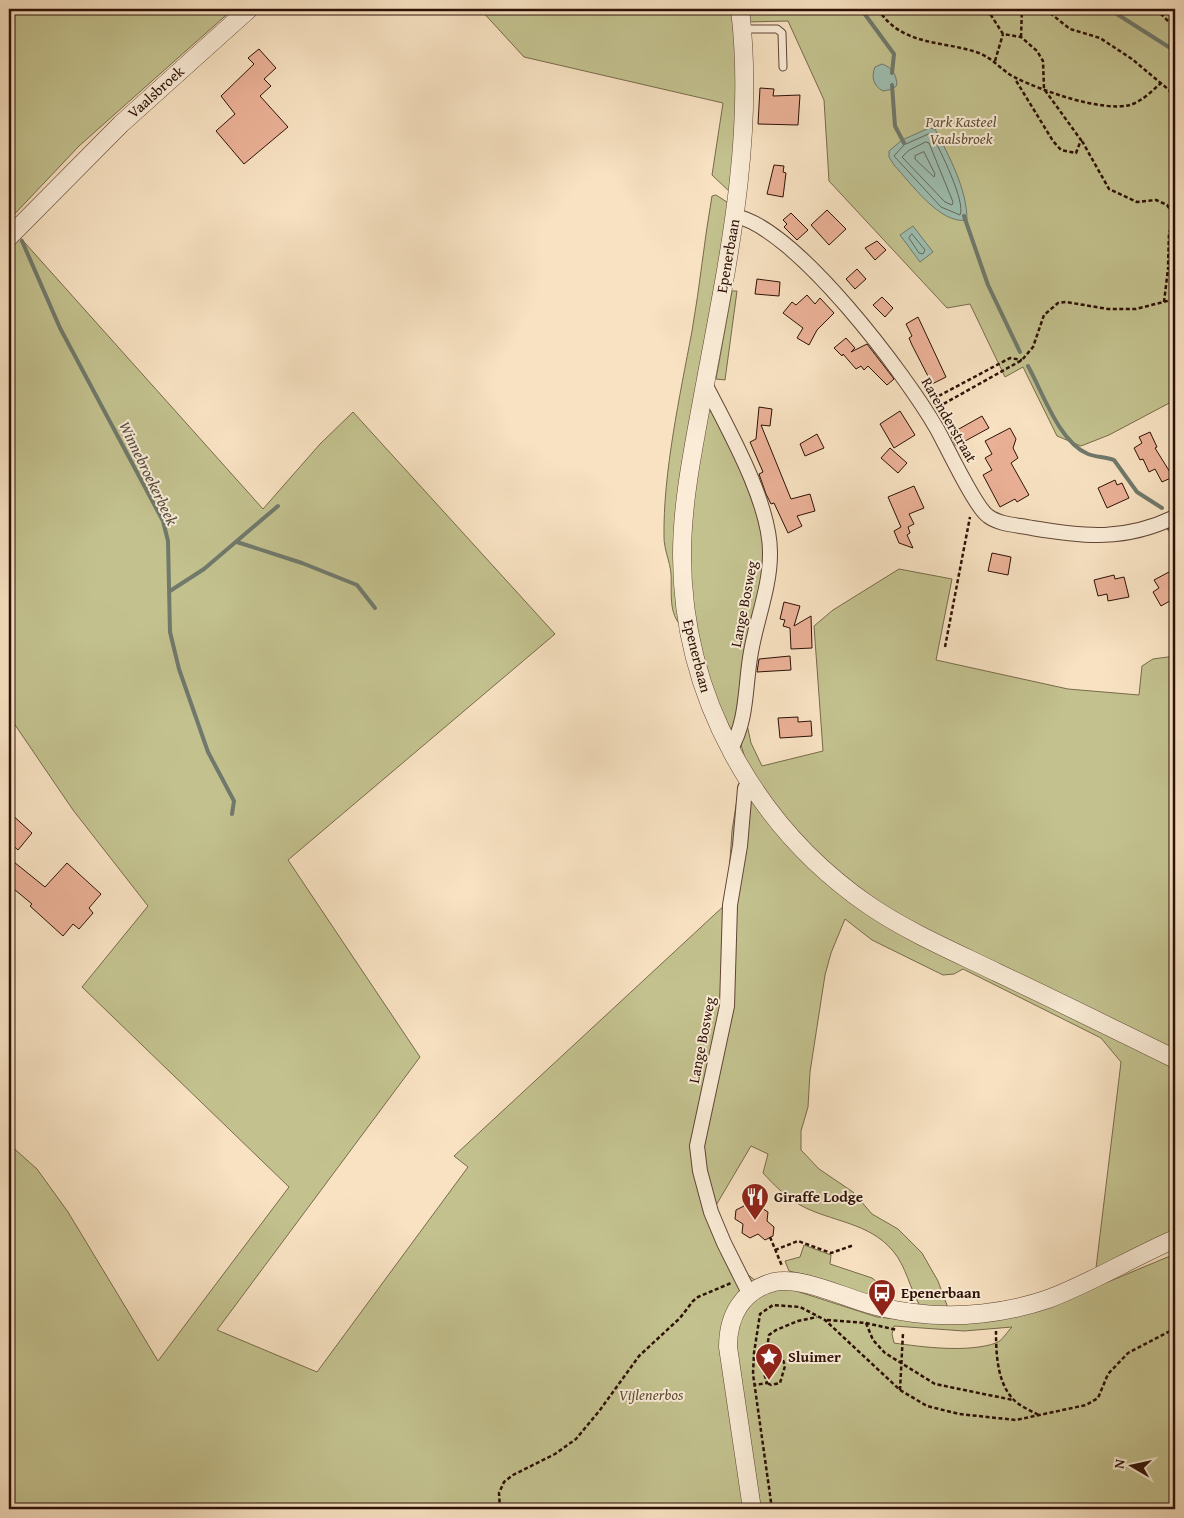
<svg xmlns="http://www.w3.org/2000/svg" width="1184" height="1518" font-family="'Gentium Book Plus',serif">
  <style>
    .green { fill: #c3c28f; stroke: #786a4a; fill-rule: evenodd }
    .water { fill: #9dbeb0; stroke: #70796c }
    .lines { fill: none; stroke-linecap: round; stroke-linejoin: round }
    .shore { stroke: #65685b; stroke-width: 1 }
    .stream { stroke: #70796c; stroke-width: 4 }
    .building { fill: #ebb197; stroke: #2d1106 }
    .service-casing { stroke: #604535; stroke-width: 9 }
    .minor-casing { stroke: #604535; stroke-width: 16 }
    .tertiary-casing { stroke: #604535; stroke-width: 19 }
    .path { stroke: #2d1106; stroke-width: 2.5; stroke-dasharray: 4 2.5; stroke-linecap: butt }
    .service { stroke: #faecd7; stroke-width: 7 }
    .minor { stroke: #faecd7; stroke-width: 14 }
    .tertiary { stroke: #faecd7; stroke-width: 18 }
    .labels { text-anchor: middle; stroke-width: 4; stroke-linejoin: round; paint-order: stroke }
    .street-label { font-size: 15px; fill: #2d1106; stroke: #faecd7 }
    .park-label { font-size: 15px; font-style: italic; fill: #624f36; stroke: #faecd7 }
    .poi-label { font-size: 15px; font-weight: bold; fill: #2d1106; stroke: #faecd7; text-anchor: start }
    .water-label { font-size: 16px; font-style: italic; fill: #544e42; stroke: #faecd7 }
  </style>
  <rect width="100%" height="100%" fill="#f8e2c2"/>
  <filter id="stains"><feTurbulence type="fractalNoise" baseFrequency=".004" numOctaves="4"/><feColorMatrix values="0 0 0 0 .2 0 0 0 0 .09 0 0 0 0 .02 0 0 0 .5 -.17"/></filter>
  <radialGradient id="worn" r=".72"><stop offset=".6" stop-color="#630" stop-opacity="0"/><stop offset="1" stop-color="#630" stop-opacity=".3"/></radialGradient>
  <path class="green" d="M9,9h224l-154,137 -70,74z
    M480,9h255l4,43 -7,142 -20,-19 11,-72 -199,-46z
    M745,9h430v391l-66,35 -28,11 -24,-10 -34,-69 -18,10 -35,-73 -23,4 -118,-127 -5,-81 -36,-79 -41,1z
    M716,195l14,9 -23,190 50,111 9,52 -29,167 -6,6 -49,-103c-14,-14 -10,-34 -11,-53 -1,-13 -7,-24 -7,-37 -1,-64 16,-142 28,-206 8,-45 12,-90 20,-135z
    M17,234l246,275 57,-65 33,-32 202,222 -267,226 132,197 -203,273 100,42 151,-205 -14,-11 273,-253 5,-72 8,-51 6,-19 -6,-19 6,-22 5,23 11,23 61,-15 -9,-125 19,-16 66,-41 53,10 -16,81 132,29 71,6 3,-29 11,-7 22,-3v578l-79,34 25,-206 -20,-24 -138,-69 -9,5 -11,1 -71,-35 -27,-21 -14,34 -6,22 -15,97 -2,35 -7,24v19l18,19 34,23 19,22 26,15 24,24 16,28 10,27 -28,-2c-10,-17 -14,-40 -27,-55 -24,-29 -62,-29 -93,-46 -15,-9 -26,-20 -37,-32l5,-19 -17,-8 -36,61 28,64 25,19 19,-2 90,29 44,4 134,-17 120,-50v255h-1166v-365l28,25 31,43 90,149 131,-174 -207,-200 66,-81 -75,-96 -64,-94v-473zM894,1326l70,5 48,-4c-5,5 -10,14 -16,16 -28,10 -74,4 -102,0l-2,-9z
    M732,291h5l-12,89 -9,-1z
    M804,1245l27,10 -1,9 42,14 9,7 -2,16 -68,-25 -22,-5 -4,-10 15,-4z"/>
  <path class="water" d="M882,64c11,4 14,10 15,21l-4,4 -10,2c-10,-5 -12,-15 -8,-24z
    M929,128l6,1c14,27 32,60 32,91 -27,5 -57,-38 -73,-55l-5,-8v-6l13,-11z
    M913,226l20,26 -13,10 -20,-27z"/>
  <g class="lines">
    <path class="shore" d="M929,134l3,1c8,15 34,67 28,80l-19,-8 -47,-51 10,-11z
      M926,142l3,1 24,59 -1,3 -7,-3 -43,-45 6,-6z
      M924,152l11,22 -1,3 -19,-18v-3z
      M912,234l13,16 -2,4 -4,-1 -10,-15z"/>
    <path class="stream" d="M861,9l33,45 -2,19
      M1109,9l66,42
      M892,85l3,41 9,17
      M964,216l24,69 32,67
      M22,241l38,87 103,193 5,20 2,91 9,37 29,83 26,49 -2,13
      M1028,366c15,27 31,76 60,88 7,3 18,3 26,6l23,32 25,16
      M1169,529l6,5
      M237,542l65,21 55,22 18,23
      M170,591l34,-22 74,-63"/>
  </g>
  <path class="building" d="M259,49l17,19 -12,11 7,7 -11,10 28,31 -44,37 -28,-33 19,-17 -14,-18 33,-32 -6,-6z
    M760,88l14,1 -1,7 27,-1 -2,30 -40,-1z
    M774,165l10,1 -1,6 3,1 -3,24 -16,-3z
    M827,210l19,19 -17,16 -18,-20z
    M791,213l17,17 -11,10 -13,-13 3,-3 -4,-4z
    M877,241l9,9 -11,10 -10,-12z
    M857,269l9,10 -11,10 -9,-10z
    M757,279l23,3 -1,14 -24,-2z
    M807,295l8,9 5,-6 14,15 -17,17 -8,15 -12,-7 6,-10 -20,-15 9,-11 4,3z
    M882,297l11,11 -8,9 -12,-12z
    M918,317l28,60 -14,7 -20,-39 -3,-7 3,-2 -6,-12z
    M846,338l9,10 -4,4 16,-8 27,35 -7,6 -19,-19 -4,4 -3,-4 -5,3 -13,-15 -1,2 -8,-8z
    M759,407l13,2 -2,17 -9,-1 30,74 19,-5 5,17 -18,5 5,10 -14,7 -14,-30 -3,1 -5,-10 -7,-20 4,-2 -13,-30 6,-3z
    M900,411l15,24 -21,13 -14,-24z
    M982,416l7,12 -33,18 -6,-12z
    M1010,428l6,11 -3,9 5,10 -7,5 18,32 -12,7 -2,-3 -15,8 -17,-32 9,-5 -7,-12 7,-4 -7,-13z
    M1150,432l7,15 -2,1 18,29 -11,5 -7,-13 -6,3 -6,-13 -3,1 -6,-12 8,-5 -3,-6z
    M817,434l7,14 -19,8 -5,-12z
    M890,448l17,15 -9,10 -17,-15z
    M1115,480l2,5 5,-2 7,15 -22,10 -9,-20z
    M914,486l10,22 -15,6 5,10 -6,3 2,6 -3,2 6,13 -14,-5 -5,-12 7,-4 -13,-30z
    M992,553l19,4 -3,18 -20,-4z
    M1169,572l6,11 -6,5 6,10 -14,8 -8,-14 6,-4 -5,-8z
    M1114,575l1,4 9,-2 5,20 -21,4 -1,-7 -9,2 -4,-16z
    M784,602l16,4 -6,20 17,-10 1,32 -21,1 -1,-21 -7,-2 2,-6 -5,-1z
    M790,656l1,14 -34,2 2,-13z
    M798,717v5l13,-1 1,15 -32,2 -2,-20z
    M9,812l23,21 -14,17 -9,-8z
    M9,858l36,29 22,-24 34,31 -12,14 4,5 -14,16 -6,-5 -10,12 -33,-30 2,-2 -23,-19z
    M753,1193l8,5 -1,9 8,5 -1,9 7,6 -1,9 -8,4 -7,-6 -8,4 -8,-5 1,-9 -8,-5 1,-9 8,-4 1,-9z"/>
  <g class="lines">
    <defs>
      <path id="service" d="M742,29h35l5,4 1,34"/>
      <path id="minor" d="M735,216c61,12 171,159 202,213 10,18 38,78 51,87 12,9 30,9 44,12 53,9 93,13 143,-11
        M705,384c23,45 66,120 65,170 0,35 -15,69 -20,104 -5,32 -3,64 -20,92
        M750,1295l-26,-52 -13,-31 -11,-41 -3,-25 30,-140 3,-101 10,-59 5,-58 5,-3"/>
      <path id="tertiary" d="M740,9c16,134 -15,265 -39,397 -9,49 -19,99 -19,149 0,141 73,272 188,351 40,27 85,46 128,67 59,28 118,57 177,86
        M9,237l112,-113 128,-115
        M752,1509l-24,-162c0,-31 14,-57 46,-65 27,-6 69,15 95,22 15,5 30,7 45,9 44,6 93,0 134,-14 43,-16 85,-42 127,-60"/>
    </defs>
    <use href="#service" class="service-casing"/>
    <use href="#minor" class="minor-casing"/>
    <use href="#tertiary" class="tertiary-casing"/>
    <path class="path" d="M878,9c24,38 65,31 101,44 15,6 24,19 37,25 27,13 85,34 114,27 11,-3 22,-14 31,-22
      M987,9l16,25 18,3 16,14 6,10 1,28 37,51 -5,13 -15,-3 -8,-9 -38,-62
      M1045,9l25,20 30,9 32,21 37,31 6,-1
      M1156,9l19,19
      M1021,37l1,-28
      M995,61l8,-27
      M1169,90l6,9
      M1082,141l27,48 28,13 19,-2 11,5 7,10 -5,19 -1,35
      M1164,302l4,-33 7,-6
      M933,399l77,-41 12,2
      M938,407l84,-47 11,-13 11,-32 14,-12 8,-1 42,7h28l39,-10
      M945,647l25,-130
      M770,1237l12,29
      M775,1250l23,-9 33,12 23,-8
      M827,1320l39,3 31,7
      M866,1323l7,17 12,13 50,31 78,16
      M996,1331c0,22 1,51 17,68 6,7 19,12 27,17
      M767,1351l15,6 3,9 -5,17 -9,2 -4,-2
      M754,1353l12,2 -3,15 4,13 -12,2
      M766,1355l3,-20 7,-5 22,-9 19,-4
      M900,1390l3,-57
      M500,1509l-1,-16 5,-11 9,-7 42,-21 21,-15 24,-29 39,-54 41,-38 13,-17 5,-4 33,-14
      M772,1509l-19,-135 1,-21 6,-39 13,-9 27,2 25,13 75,70 27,16 32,8 57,6 70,-15 12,-7 10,-24 20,-21 42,-22 5,1"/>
    <use href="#service" class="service"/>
    <use href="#minor" class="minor"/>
    <use href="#tertiary" class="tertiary"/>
  </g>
  <defs>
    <symbol id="restaurant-pin" viewBox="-11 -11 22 30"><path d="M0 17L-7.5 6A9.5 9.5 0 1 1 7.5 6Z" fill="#8f2418" stroke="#faecd7"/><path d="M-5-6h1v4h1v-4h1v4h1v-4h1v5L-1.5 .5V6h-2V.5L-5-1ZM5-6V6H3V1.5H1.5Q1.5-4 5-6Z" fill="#fff"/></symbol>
    <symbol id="bus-pin" viewBox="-11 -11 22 30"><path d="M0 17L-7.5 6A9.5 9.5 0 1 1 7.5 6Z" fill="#8f2418" stroke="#faecd7"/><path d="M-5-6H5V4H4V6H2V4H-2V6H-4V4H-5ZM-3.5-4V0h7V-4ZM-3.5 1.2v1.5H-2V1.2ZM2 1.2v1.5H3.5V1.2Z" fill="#fff"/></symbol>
    <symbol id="sight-pin" viewBox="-11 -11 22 30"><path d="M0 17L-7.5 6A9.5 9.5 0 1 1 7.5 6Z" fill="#8f2418" stroke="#faecd7"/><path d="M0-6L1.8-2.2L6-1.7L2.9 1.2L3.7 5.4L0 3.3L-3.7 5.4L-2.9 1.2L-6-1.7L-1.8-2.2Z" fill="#fff"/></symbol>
  </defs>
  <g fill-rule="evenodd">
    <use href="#restaurant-pin" x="739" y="1181" width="32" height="43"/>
    <use href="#bus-pin" x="866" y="1277" width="32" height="43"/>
    <use href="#sight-pin" x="753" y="1341" width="32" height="43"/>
  </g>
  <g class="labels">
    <g class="street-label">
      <text transform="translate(156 92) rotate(-42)" y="5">Vaalsbroek</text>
      <text transform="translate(728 256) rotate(-80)" y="5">Epenerbaan</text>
      <text transform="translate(949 420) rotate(60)" y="5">Rarenderstraat</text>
      <text transform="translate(744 604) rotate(-79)" y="5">Lange Bosweg</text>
      <text transform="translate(697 656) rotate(76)" y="5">Epenerbaan</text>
      <text transform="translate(702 1040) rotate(-79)" y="5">Lange Bosweg</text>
    </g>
    <g class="park-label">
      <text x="961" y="127">Park Kasteel<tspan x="961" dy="17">Vaalsbroek</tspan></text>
      <text x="651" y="1400">Vijlenerbos</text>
    </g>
    <g class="poi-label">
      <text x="774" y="1202">Giraffe Lodge</text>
      <text x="901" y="1298">Epenerbaan</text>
      <text x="788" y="1362">Sluimer</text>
    </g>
    <g class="water-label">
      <text transform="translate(149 473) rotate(64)" y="6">Winnebroekerbeek</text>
    </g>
  </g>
  <rect width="1184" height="1518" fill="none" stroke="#f8e2c2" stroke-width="30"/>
  <rect x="10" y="10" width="1164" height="1498" fill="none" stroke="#2d1106" stroke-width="2.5"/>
  <rect x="15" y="15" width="1154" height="1488" fill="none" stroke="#2d1106"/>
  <g transform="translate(1132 1466) rotate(279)" stroke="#faecd7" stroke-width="4" paint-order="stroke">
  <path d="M0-4L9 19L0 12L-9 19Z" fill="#2d1106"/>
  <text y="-8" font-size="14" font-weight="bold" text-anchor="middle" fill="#2d1106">N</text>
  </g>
  <rect width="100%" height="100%" filter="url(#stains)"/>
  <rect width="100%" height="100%" fill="url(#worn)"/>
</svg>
